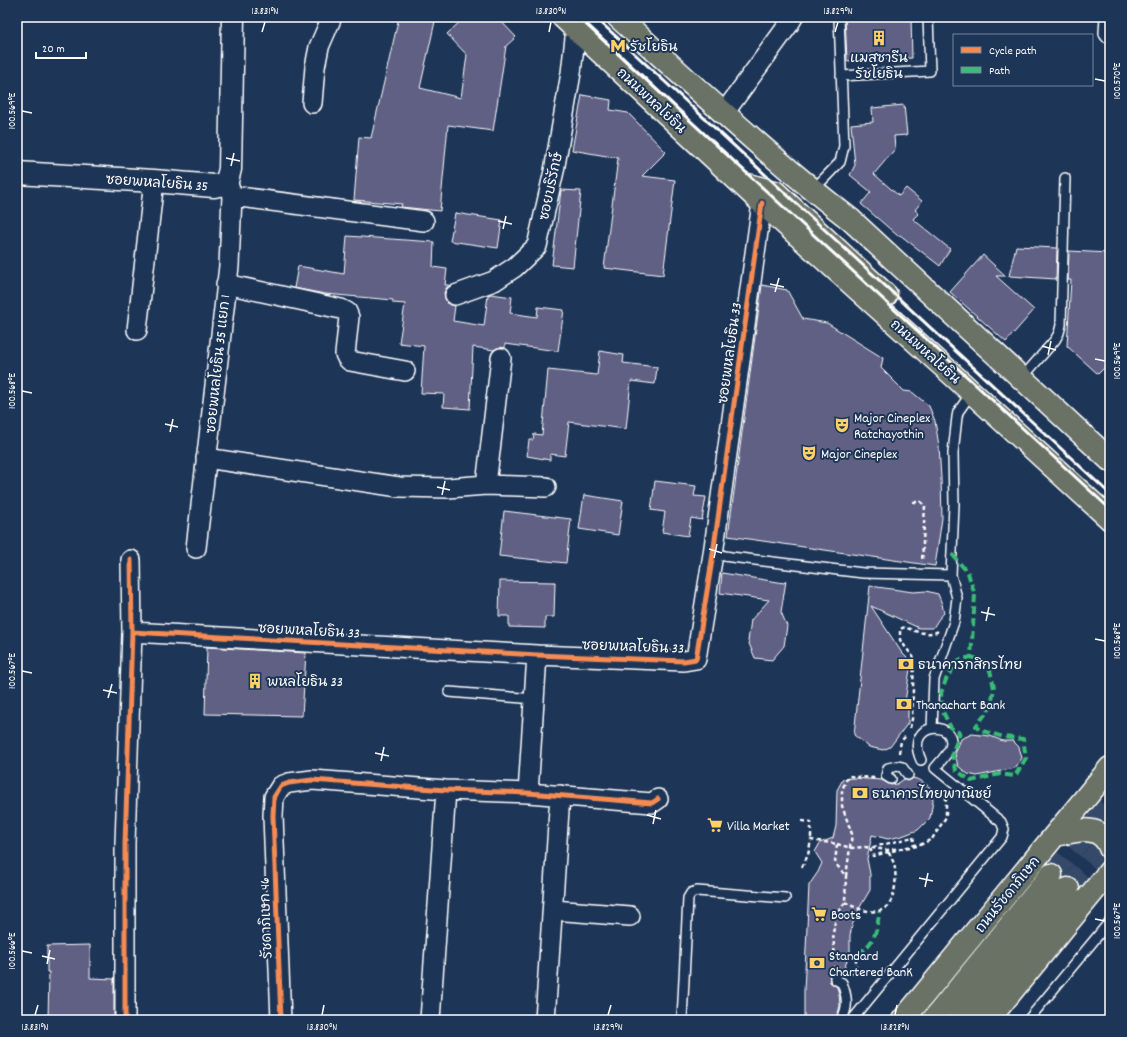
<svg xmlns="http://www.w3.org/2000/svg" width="1127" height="1037" font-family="Dekko,'Playpen Sans Thai',sans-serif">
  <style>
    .building { fill: #606185; stroke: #fff }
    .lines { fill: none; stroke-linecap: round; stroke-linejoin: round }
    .primary-tunnel { stroke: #344968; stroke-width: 22; stroke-dasharray: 22 11; stroke-linecap: butt }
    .lane-casing { stroke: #fff; stroke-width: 12 }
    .street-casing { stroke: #fff; stroke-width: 22 }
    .secondary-casing { stroke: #fff; stroke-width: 25 }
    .primary-casing { stroke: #fff; stroke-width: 25 }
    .path { stroke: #fff; stroke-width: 2.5; stroke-dasharray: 4 3; stroke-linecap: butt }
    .lane { stroke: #1d3557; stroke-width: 9 }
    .street { stroke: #1d3557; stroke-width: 19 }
    .secondary { stroke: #1d3557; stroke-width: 22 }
    .primary { stroke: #6a7266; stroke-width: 22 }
    .rail { stroke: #fff; stroke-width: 3 }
    .quiet { stroke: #3abd76; stroke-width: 4; stroke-dasharray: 8 4; stroke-linecap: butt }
    .cycleway-casing { stroke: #1d3557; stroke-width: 8 }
    .cycleway { stroke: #f68b52; stroke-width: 5 }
    .ticks { fill: none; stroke: #fff; stroke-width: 1.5 }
    .labels { text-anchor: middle; stroke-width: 4; stroke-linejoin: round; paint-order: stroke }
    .poi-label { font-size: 14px; fill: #fff; stroke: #1d3557; text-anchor: start }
    .street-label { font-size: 14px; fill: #fff; stroke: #1d3557 }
    .neatline { fill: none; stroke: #fff; stroke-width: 1.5 }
    .ticks-label { font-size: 10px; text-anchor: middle; fill: #fff }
  </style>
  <rect width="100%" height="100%" fill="#1d3557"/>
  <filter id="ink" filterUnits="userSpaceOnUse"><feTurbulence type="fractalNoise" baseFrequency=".025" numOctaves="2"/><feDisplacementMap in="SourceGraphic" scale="8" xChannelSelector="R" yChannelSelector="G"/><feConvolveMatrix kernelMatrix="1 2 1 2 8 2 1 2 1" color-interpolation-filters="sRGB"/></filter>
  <g filter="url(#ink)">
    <path class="building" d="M399,17h37l-16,71 41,10 6,-43 -20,-21 18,-17h32l19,20 -10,9 -13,85 -45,-6 -8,86 -39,-4 1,-3 -48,-4 5,-63 12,1z
      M845,17h66l1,41 -65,3z
      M582,95l29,5 -1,10 18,3 38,39 -24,24 33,4 -12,95 -59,-7 14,-110 -46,-8z
      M904,105l3,30 -13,1 1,13 -21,25 25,22 7,-8 16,13 -7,9 4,3 -6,6 37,30 -10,17 -40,-31 -2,1 -37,-32 10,-12 -21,-17 5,-10 -4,-41 22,-2 -1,-14z
      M561,190l20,1 -8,76 -21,-2z
      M455,213l47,7 -4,28 -48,-7z
      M347,236l87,6 -1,25 14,2 -2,16h5l-4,3 -2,5 1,5 3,6 7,2 -2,15 31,5 4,-31 3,-1 21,3 -2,16 27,4 1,-10 26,3 -6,41 -53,-7v4h-8l-3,2 -21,-3 -3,62 -27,-2 1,-13 -23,-1 3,-47 -25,-3 6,-39 -12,-1v-3l-68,-6 -31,-6 4,-22 46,8z
      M1016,246l41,2 -1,31 -47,-3z
      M1069,251l41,2v109l-12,12 -31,-28 4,-66h-3z
      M983,255l23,21h-10l38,34 -28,32 -56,-50z
      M762,285l25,5 16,29 24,4 56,35 -2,10 23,23 8,1 17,14 6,15 4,25 2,32 1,40 -7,48 -207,-30z
      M600,351l24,4 -1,8 34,4 -2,17 -24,-3 -5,48 -57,-7 -4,34 -15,-2v6l-23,-4 2,-16h4l1,-6 8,1 6,-65 49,5z
      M655,481l41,5 -2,10 12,1 -4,23 -11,-2 -3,18 -26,-4 3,-20 -14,-2z
      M584,495l39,6 -5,34 -39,-6z
      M504,511l67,8 -5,44 -67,-7z
      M722,573l62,10 2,-2 -5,31 6,14 -3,20 -12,14 -17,-2 -7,-17 3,-21 18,-20 -49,-7z
      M500,581l55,1 -1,35h-9v11l-36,-1v-11h-10z
      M870,586l43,6 13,-1 12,3 4,10 2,9 -6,7 -5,8h-14l-48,-22 31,47 9,9 -6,40 3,8v13l-18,24 -7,3 -14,-3 -15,-12z
      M207,647l99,6 -4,63 -97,-2z
      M972,734l18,2 13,5h10l6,6 3,11 -7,10 -38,8 -9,-2 -10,-8 -3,-12 6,-15z
      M853,778l29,2 9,5 6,-1 7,-5 4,2 5,-3 7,2 12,9 1,12 -3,17 -12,12 -16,6 -14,3 -16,-4 -5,24 3,15v16l-10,17 -7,16 -3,12v16l-8,25 -2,-7 -2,-2h-6l-3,5 1,10 7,5 2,7 1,12 -2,7 -5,7h-29v-29l5,-106 9,-13 4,-9 -7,-11 5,-9 13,-5 3,-12 1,-36 6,-11z
      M90,945v33l24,1v41h-66l1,-48h-2v-26z"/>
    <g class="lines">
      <path class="primary-tunnel" d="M1051,875l59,-73
        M1068,889l42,-51"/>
      <defs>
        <path id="lane" d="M841,76l89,-5 -2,-54
          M813,190l27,-28 4,-16 -5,-129
          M1022,378l33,-38 4,-7 2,-8 4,-147
          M713,554l18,3 132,16 88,2
          M449,692l86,7
          M932,728l2,-49 20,-57 3,-24 -6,-23 3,-70 -1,-52 4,-36 1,-5 14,-20
          M891,779l-5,-3 2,-8 9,-2 5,1 6,8
          M835,972v7l7,4c5,13 7,25 -1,37
          M682,1020l6,-122 3,-5 6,-2 88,7
          M852,1020l150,-183 2,-8 -3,-7 -66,-54c5,-6 12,-13 15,-20 9,-29 -47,-27 -29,12
          M1028,1020l82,-99"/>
        <path id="street" d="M1109,33l1,-16
          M312,103l3,-36 4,-20 13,-30
          M724,113l65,-89 4,-7
          M232,196l192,25
          M226,284l115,25 6,3 2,5 -4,37 2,4 3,3 55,10
          M455,295l39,-14 21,-14 22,-21 17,-75 17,-98 5,-44
          M137,330l17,-149
          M206,458l193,29 49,1 38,-3 60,2
          M486,485l15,-127
          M196,548l33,-282 3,-70 -5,-15
          M132,632l405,23 147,6 12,-2 17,-105 49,-351
          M528,793l9,-138
          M553,910l77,6
          M125,1020v-176l7,-212 -1,-72
          M281,1020l-8,-204 1,-19 7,-11 8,-3 23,-3 134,10 82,3 124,10 6,-4
          M430,1020l16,-230
          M545,1020l15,-225"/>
        <path id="secondary" d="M17,173l137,8 60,5 9,-2 4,-3 3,-12 3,-152"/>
        <path id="primary" d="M563,17l199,186 192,173 156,143
          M618,17c76,69 151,140 233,203l259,240
          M744,184l31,8 111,103
          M1055,835c21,-4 46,-13 55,13
          M903,1020l207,-252
          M933,1020l118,-145
          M961,1020l107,-131
          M988,1020l122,-149"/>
      </defs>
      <use href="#lane" class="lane-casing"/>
      <use href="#street" class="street-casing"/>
      <use href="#secondary" class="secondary-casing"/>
      <use href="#primary" class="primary-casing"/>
      <path class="path" d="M913,502h8l4,3 -3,57
        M910,728l2,-9 2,-61 -14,-18v-11l5,-2c11,5 20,8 32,5v-2
        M899,753l2,-12 5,-5
        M802,821l9,1v18
        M913,837l2,8 -42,11 -3,-8z
        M837,844l14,4 14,-1 22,3 31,-4 14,-7 14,-22v-23
        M802,867l6,-12 3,-15 26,4 -2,19 11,13 6,-42 -10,-28v-16l6,-14 27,2
        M845,902c9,5 21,11 32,9 17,-1 20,-28 18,-41 0,-6 -4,-14 -8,-20
        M835,960l-2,-27 3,-16 9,-15 1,-26
        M851,974l2,-1 3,-8v-9"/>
      <use href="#lane" class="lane"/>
      <use href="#street" class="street"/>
      <use href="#secondary" class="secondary"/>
      <use href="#primary" class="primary"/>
      <path class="rail" d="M578,17l532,492
        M595,17l515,477"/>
      <path class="quiet" d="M952,554l16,19 7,22 -4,62 -12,3 -12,17 -6,16 2,19 8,16 9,5 -8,21 4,16 15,11 29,-7 15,2 11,-18 -3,-19 -19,-2 -25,-7 -3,-4 15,-19 3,-19 -4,-18 -9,-10 -10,-3
        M835,954l21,2c18,-13 21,-22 23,-44"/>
      <defs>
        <path id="cycleway" d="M132,632l405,23 147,6 12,-2 17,-105 49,-351
          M125,1020v-176l7,-212 -1,-72
          M281,1020l-8,-204 1,-19 7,-11 8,-3 23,-3 134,10 82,3 124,10 6,-4"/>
      </defs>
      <use href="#cycleway" class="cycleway-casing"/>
      <use href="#cycleway" class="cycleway"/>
    </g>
  </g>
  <path class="ticks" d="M262,32l3,-10M549,32l2,-10M835,32l3,-10M1095,79l10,2M22,111l10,2M226,158l14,3M231,166l3,-13M498,221l14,3M503,229l3,-13M770,284l14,3M775,292l4,-14M1042,346l14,4M1048,355l3,-14M1095,359l10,2M22,391l10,2M165,424l13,3M170,432l3,-13M437,487l13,3M442,495l3,-14M709,549l13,4M714,558l3,-14M981,612l14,3M986,621l3,-14M1095,639l10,2M22,671l10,2M103,690l14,3M108,698l4,-14M375,753l14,3M381,761l3,-14M647,815l14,4M653,824l3,-14M919,878l14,3M925,887l3,-14M1095,919l10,2M22,951l10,2M42,956l13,3M47,964l3,-14M35,1015l3,-10M322,1015l2,-10M608,1015l3,-10M895,1015l2,-10"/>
  <defs>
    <symbol id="building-bare" viewBox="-9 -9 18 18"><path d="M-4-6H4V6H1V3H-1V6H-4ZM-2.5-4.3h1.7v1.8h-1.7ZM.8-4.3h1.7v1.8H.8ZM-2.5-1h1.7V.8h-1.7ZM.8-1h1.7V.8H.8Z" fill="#ffd166" stroke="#1d3557" stroke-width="2.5" paint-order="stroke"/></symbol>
    <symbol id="metro-bare" viewBox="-9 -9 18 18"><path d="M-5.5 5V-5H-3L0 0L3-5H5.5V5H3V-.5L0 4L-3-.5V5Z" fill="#ffd166" stroke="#1d3557" stroke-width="2.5" paint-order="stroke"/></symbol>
    <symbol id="theatre-bare" viewBox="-9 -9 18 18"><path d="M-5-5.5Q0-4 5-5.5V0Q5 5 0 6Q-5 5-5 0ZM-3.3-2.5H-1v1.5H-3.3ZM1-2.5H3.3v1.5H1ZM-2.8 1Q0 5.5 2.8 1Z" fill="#ffd166" stroke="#1d3557" stroke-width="2.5" paint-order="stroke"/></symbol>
    <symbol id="bank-bare" viewBox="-9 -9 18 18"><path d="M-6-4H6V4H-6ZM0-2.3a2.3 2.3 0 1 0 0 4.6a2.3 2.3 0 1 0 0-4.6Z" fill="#ffd166" stroke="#1d3557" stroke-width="2.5" paint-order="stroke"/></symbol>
    <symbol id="supermarket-bare" viewBox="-9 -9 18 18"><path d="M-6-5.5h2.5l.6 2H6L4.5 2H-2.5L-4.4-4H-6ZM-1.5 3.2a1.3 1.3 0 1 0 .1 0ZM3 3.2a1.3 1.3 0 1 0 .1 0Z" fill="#ffd166" stroke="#1d3557" stroke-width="2.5" paint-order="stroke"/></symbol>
  </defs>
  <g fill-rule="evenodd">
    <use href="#building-bare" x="868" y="27" width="22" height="22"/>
    <use href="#metro-bare" x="607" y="35" width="22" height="22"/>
    <use href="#theatre-bare" x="831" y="414" width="22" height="22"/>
    <use href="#theatre-bare" x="798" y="442" width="22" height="22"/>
    <use href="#bank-bare" x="895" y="653" width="22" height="22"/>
    <use href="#building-bare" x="244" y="670" width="22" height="22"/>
    <use href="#bank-bare" x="893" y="693" width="22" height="22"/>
    <use href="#bank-bare" x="849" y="782" width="22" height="22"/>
    <use href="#supermarket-bare" x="704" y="814" width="22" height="22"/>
    <use href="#supermarket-bare" x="808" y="903" width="22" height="22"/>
    <use href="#bank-bare" x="806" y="952" width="22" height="22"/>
  </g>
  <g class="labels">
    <g class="poi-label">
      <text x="630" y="51">รัชโยธิน</text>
      <text x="879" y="62" text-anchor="middle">แมสซารีน<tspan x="879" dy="16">รัชโยธิน</tspan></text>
      <text x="854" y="422">Major Cineplex<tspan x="854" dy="16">Ratchayothin</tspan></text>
      <text x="821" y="458">Major Cineplex</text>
      <text x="918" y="669">ธนาคารกสิกรไทย</text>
      <text x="267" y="686">พหลโยธิน 33</text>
      <text x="916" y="709">Thanachart Bank</text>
      <text x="872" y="798">ธนาคารไทยพาณิชย์</text>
      <text x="727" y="830">Villa Market</text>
      <text x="831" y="919">Boots</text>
      <text x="829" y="960">Standard<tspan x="829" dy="16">Chartered BanK</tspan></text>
    </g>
    <g class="street-label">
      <text transform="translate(652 100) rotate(43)" y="5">ถนนพหลโยธิน</text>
      <text transform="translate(157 182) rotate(4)" y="5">ซอยพหลโยธิน 35</text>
      <text transform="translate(550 186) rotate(-78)" y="5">ซอยบริรักษ์</text>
      <text transform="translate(926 351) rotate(42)" y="5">ถนนพหลโยธิน</text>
      <text transform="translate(729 353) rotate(-82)" y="5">ซอยพหลโยธิน 33</text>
      <text transform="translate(217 364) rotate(-84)" y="5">ซอยพหลโยธิน 35 แยก 1</text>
      <text transform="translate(309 630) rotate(3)" y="5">ซอยพหลโยธิน 33</text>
      <text transform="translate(633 646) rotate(2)" y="5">ซอยพหลโยธิน 33</text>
      <text transform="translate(1007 894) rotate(-51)" y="5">ถนนรัชดาภิเษก</text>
      <text transform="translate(265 918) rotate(-92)" y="5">รัชดาภิเษก 46</text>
    </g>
  </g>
  <rect width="1127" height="1037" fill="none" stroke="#1d3557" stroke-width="44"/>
  <rect x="953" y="34" width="140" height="52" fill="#1d3557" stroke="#77869a"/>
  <rect x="961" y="47" width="20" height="6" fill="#f68b52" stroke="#77869a"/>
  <text x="989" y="54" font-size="12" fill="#ffffff">Cycle path</text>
  <rect x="961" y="67" width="20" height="6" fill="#3abd76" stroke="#77869a"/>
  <text x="989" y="74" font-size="12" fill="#ffffff">Path</text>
  <path d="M36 52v6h50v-6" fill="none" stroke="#ffffff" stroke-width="2"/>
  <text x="42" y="52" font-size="12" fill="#ffffff" stroke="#1d3557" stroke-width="3" paint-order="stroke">20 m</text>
  <rect x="22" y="22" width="1083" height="993" class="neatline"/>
  <g class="ticks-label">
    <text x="265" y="14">13.831°N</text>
    <text x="551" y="14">13.830°N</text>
    <text x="838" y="14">13.829°N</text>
    <text transform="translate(1116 81) rotate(-90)" y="4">100.570°E</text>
    <text transform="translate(11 111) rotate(-90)" y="4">100.569°E</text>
    <text transform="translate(1116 361) rotate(-90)" y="4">100.569°E</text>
    <text transform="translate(11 391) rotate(-90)" y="4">100.568°E</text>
    <text transform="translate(1116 641) rotate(-90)" y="4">100.568°E</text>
    <text transform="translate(11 671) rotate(-90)" y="4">100.567°E</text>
    <text transform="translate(1116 921) rotate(-90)" y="4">100.567°E</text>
    <text transform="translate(11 951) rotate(-90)" y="4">100.566°E</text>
    <text x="35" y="1030">13.831°N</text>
    <text x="322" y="1030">13.830°N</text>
    <text x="608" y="1030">13.829°N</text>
    <text x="895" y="1030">13.828°N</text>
  </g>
</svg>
